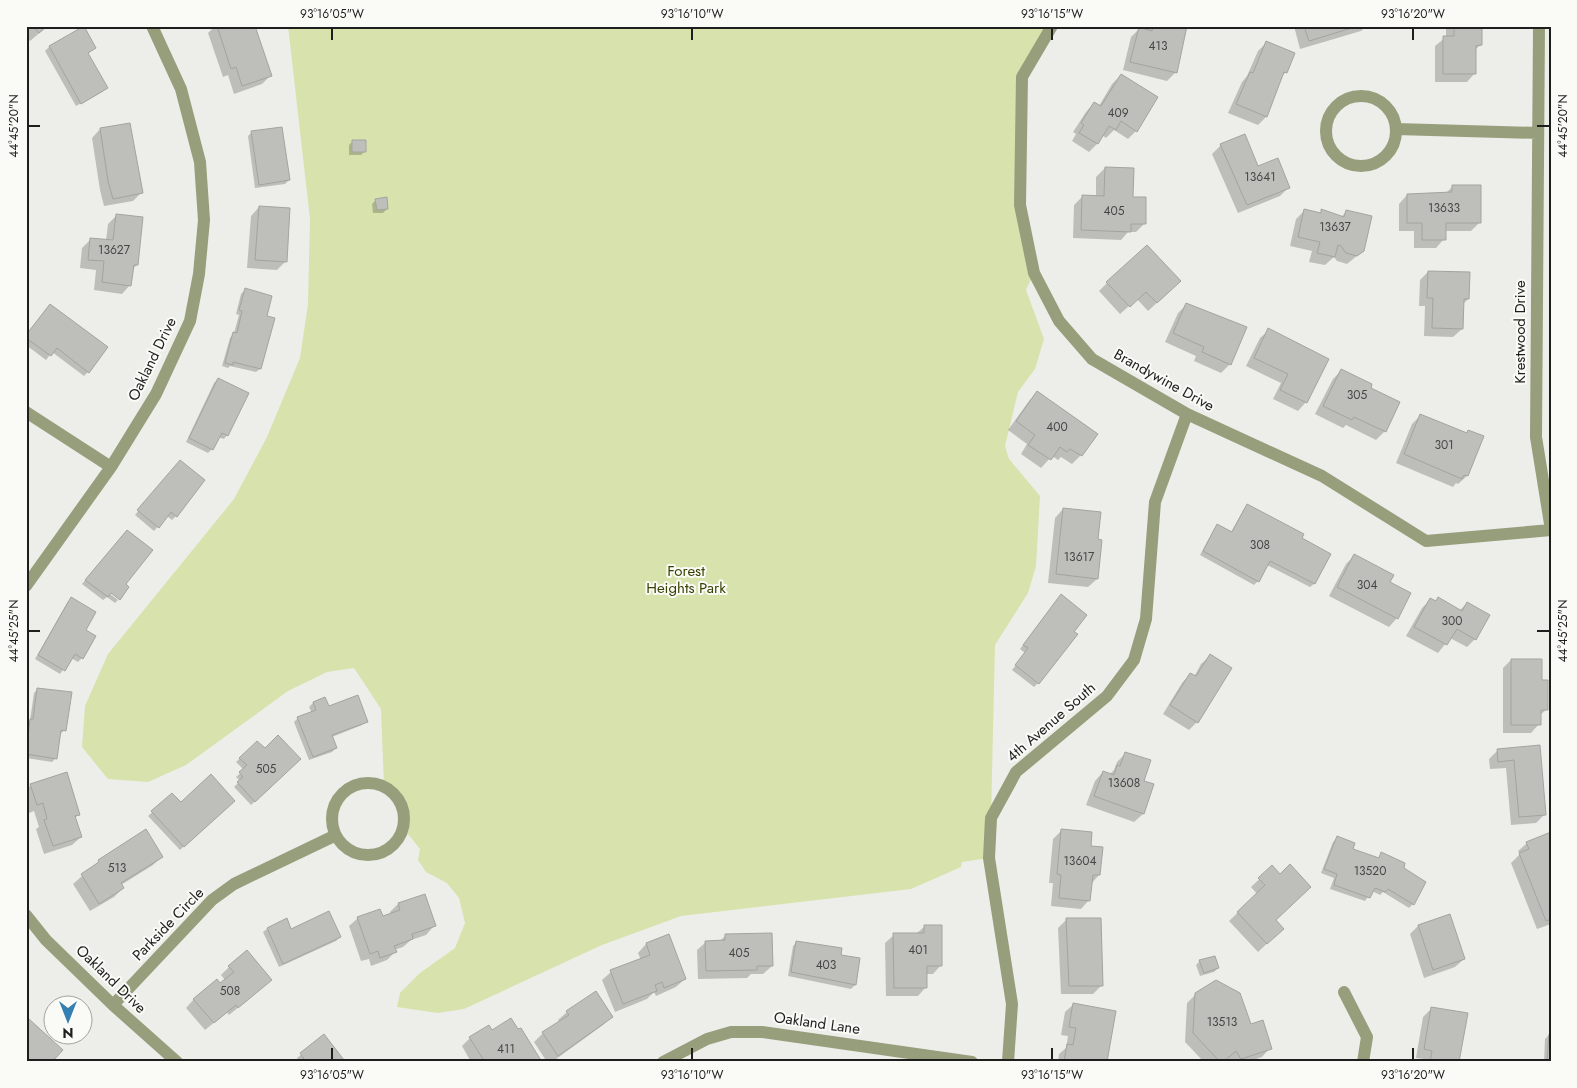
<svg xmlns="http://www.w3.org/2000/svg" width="1577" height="1088" font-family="Jost,sans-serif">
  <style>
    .green { fill: #d7e2ad }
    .shadow { fill: #0003 }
    .building { fill: #bebfbb; stroke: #a3a4a0 }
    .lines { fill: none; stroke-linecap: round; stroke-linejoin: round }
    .street { stroke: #979e7c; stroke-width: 12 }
    .ticks { fill: none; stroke: #1e1e1d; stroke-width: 2 }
    .labels { text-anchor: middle; stroke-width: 4; stroke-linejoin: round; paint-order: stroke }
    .number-label { font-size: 12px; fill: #464644 }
    .street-label { font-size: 15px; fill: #1e1e1d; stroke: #fafbf7 }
    .park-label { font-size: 15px; fill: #394100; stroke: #fafbf7 }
    .neatline { fill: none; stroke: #1e1e1d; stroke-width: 2 }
    .ticks-label { font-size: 12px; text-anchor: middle; fill: #1e1e1d }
  </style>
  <rect width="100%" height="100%" fill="#edeee9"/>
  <path class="green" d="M288,26h764l-30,51 -2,128 14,68 -8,17 18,49 -9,30 -17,23 -13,54 4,13 31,37 -4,70 -8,27 -33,52 -4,173 -2,40 -27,4 -1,5 -50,22 -230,27 -79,29 -138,64 -26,4 -41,-6 3,-14 20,-20 35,-25 10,-25 -6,-25 -12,-15 -21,-11 -8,-12 2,-11 -16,-20c1,-21 -3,-31 -20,-43l-3,-77 -27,-41 -27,4 -39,19 -102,74 -38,17 -40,-3 -26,-32 3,-41 23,-52 126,-155 33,-62 33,-79 8,-54 2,-85z"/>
  <path class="shadow" d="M26,26h22l-18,15 -4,-5z
    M215,26h39l16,50 -8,8 -28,10 -6,-19 -5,2 -15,-44z
    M1147,26h38l-9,46 -9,9 -44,-11 8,-33 8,-8 7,2z
    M1294,26h72l-5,5 -61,18z
    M1446,26h34v19l-5,5v23l-8,9h-32v-36l11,-9z
    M84,28l11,20 -8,6 19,34 -4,4 -26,14 -31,-55 4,-4z
    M1267,42l19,30 -5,5 -15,40 -8,8 -30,-12 14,-31 5,-6 11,-25z
    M1121,75l15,56 -8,8 -14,-9 -8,8 -4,-3 -5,9 -8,8 -17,-11 4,-7 -3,-2 13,-20 8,-9 5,3 13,-22z
    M100,129l42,63 -9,9 -29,5 -4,-16 -8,-52z
    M252,132l37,48 -4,4 -30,4 -7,-52z
    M353,141l12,10 -4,4h-12v-10z
    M1221,145l36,22 31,21 -8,8 -42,17 -26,-59z
    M1105,168l27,30 12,26 -8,8h-8l-7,8 -48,-2 1,-33 9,-9 13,1v-20z
    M1453,186l26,37 -8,8h-27v8l-8,9h-22v-17h-15v-27l8,-9 39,-2z
    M376,200l11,9 -4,4h-10l-1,-9z
    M259,207l26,55 -8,8 -30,-2 4,-52z
    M1305,210l14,4 3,-3 19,6 5,-5 17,39 -16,13 -10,-3 -3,-4 -9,8 -16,-3 3,-11 -22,-5 6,-27z
    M117,215l20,50 -5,4 -2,16 -8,9 -28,-4 2,-20 -16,-2 2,-20 9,-9 15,2 2,-17z
    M1428,272l40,27 -5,5 -1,25 -9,8 -29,-1 1,-30h-6l1,-26z
    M1107,283l64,7 -23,21 -11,-12 -17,15 -21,-23z
    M245,290l20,27 -5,52 -4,3 -26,-6 -2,2 -6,-2 8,-28 4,-5 5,-18 -3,-1 5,-20z
    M1187,304l43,60 -9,9 -27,-12 2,-5 -31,-14 13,-29z
    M46,309l42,63 -4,4 -32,-24 -6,8 -20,-15v-9z
    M1269,330l37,72 -8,9 -25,-12 8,-16 -35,-17 14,-28z
    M1341,371l28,17 16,43 -9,9 -30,-15 -3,3 -28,-14 18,-35z
    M218,379l9,56 -3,4 -6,-2 -6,12 -4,4 -22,-11 28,-59z
    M1037,392l44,63 -9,9 -11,-7 -3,3 -6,-4 -11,12 -20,-14 6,-10 -19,-14 21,-29z
    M1421,415l45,19 3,-3 -2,45 -9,8 -2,-1 -3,4 -57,-24 16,-39z
    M176,465v51l-4,4 -5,-4 -13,15 -19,-16z
    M1248,505l52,34 29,15 -15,30 -4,3 -43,-22 -9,16 -4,4 -54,-30 14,-26 4,-4 13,7 13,-23z
    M1063,509l33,31 1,39 -9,8 -40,-4 7,-65z
    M123,535l-17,56 12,9 -3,3 -8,-6 -4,3 -21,-16z
    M1354,556l35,27 8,35 -8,9 -60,-31 17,-32z
    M71,599l13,32 -2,27 -4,4 -7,-4 -11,16 -25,-15 32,-56z
    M1438,599l21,12 8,-8 8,36 -8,8 -17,-9 -12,15 -32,-17 16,-28 8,-8 5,2z
    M1057,600l-19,83 -4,4 -22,-17 13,-17 -5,-4z
    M1210,656l-13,66 -8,8 -26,-16 19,-31 8,-9 4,3 7,-13z
    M1511,660l30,21 6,28 -8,7v8l-8,9h-28v-65z
    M38,689l27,41 -5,4 -4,24 -4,4 -26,-4v-34l4,-4 4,-27z
    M324,698l4,10 38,13 -4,4 -30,12 4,11 -4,4 -23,8 -15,-38 4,-4 14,-5 -3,-6 4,-4z
    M257,743l7,7 35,9 -48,46 -17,-18 6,-6 -4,-4 8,-7 -8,-8z
    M1539,746l6,68 -9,9 -25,2 -5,-57 -16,1 -1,-10 9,-9z
    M1126,753l16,29 10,3 -9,29 -9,8 -48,-17 9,-24 8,-9 6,3 5,-5 3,-8z
    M31,785l48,29 -4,4 6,19 -9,8 -28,9 -8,-25 3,-2 -5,-16 -5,2 -3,-8v-15z
    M172,794l8,10 54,-3 -54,49 -32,-34z
    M1062,830l27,18 10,27 -8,9 -2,16 -8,9 -30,-3 2,-23h-4l4,-44z
    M1551,833v91l-14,5 -26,-66 9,-9 -2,-3 9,-8z
    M1337,838l15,12 26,8 4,-4 20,14 11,36 -4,4 -26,-16 -3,3 -8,-4 -7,10 -35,-12 4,-11 -13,-5 12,-31z
    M162,856l-9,9 -32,20 2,3 -9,9 -24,14 -17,-27 26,-23z
    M1272,867l2,70 -16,15 -29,-31 28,-27 -6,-7z
    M398,904l36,22 -8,9 -15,5 -8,7 -9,3 1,2 -8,8 -16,6 -2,-7 -8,2 -12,-35 9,-8 24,-1 9,-2 -1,-3z
    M1067,919l34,67 -8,8h-32l-3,-66z
    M925,926l16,39 -8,9h-7v13l-8,9h-32l-1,-53 9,-8 22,-1z
    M1418,926l46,33 -9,8 -31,11 -14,-44z
    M267,929l24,1 49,7 -4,4 -57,26 -16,-35z
    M668,936l17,43 -9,8 -20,9 -2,-4 -7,7 -32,13 -13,-32 9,-8 30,-12 -3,-7 8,-9z
    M725,936l47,30 -9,8h-12l-4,4 -49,1 -1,-29 9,-8h13z
    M797,942l43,14 19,3 -4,26 -4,4 -63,-13 5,-30z
    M1200,961l18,7 -4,4 -14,4 -4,-11z
    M229,967l33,21 -33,27 -2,-3 -22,18 -19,-22 8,-9 31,-19 -4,-5z
    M1196,994l54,32 20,22 -8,9 -15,5h-18l-2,-4 -5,4h-18l-19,-20 2,-39z
    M1074,1004l32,58h-48l1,-8 7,-6 2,-12 -7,-1 4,-23z
    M1431,1009l27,53h-34v-3l-8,-1 7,-41z
    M567,1012l44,5 -8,8 -51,37h-5l-13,-20 9,-9 17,-11 -2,-2z
    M492,1032l49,30h-70l-9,-16 8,-8z
    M1549,1035l2,27h-7l1,-23z
    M324,1036l17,26h-42l-2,-4z"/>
  <path class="building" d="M33,26h14l-8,7z
    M84,26l12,22 -8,5 20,35 -27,16 -32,-58z
    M217,26h38l17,50 -30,10 -6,-19 -5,2z
    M1153,26h34l-10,47 -47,-11 9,-35 13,4z
    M1304,26h54l-49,15z
    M1454,26h28v19l-6,1v28h-33v-38h11z
    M1266,41l29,12 -8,20 -3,-1 -17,45 -31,-13 14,-32 3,1z
    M1121,74l37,23 -21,35 -16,-11 -5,9 -7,-4 -11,18 -19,-11 5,-8 -3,-2 13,-21 7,4z
    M130,123l13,70 -30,6 -5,-18 -8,-53z
    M282,127l8,53 -31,5 -8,-54z
    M1245,134l13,32 20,-8 12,30 -43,17 -27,-61z
    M352,140h14v12h-14z
    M1105,167l29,1 -1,29h13v27h-15v8l-50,-2 1,-35 22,1z
    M1452,185h29v38h-35v17h-24v-17h-15v-29l45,-2z
    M387,197l1,12 -11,1 -2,-11z
    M259,206l31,2 -3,54 -32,-2z
    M1304,209l17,4v-4l23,8 2,-7 26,6 -8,35 -7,5 -11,-3 -5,-7 -3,-1 -3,12 -18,-4 3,-11 -22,-5z
    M116,214l27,3 -5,48h-4l-3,21 -29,-4 2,-21 -16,-1 2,-22 23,2z
    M1147,245l34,36 -24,22 -11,-11 -16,15 -24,-25z
    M1428,271l42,1 -1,27h-5l-1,30 -31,-1 1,-30h-6z
    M245,288l27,8 -5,20 8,2 -14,51 -28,-7v3l-8,-2 8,-31 4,1 5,-22 -3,-1z
    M1186,303l61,24 -16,38 -29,-13 2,-5 -31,-14z
    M50,304l58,43 -19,26 -32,-25 -6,8 -25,-18v-3z
    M1268,328l61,31 -22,44 -27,-13 8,-16 -34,-16z
    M1341,369l31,15 -1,4 29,14 -14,30 -32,-15 -2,3 -29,-14z
    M218,378l31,15 -21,43 -6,-3 -9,17 -24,-12z
    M1037,391l61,43 -16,22 -12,-7 -3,3 -7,-5 -9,13 -23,-15 7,-10 -19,-14z
    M1420,414l47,19 1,-3 16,6 -16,40 -4,-1 -2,4 -58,-25z
    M180,460l25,20 -28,37 -6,-5 -12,16 -22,-18z
    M1247,504l57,30 -2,4 29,16 -16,30 -45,-23 -11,21 -56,-31 14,-27 15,8z
    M1063,508l38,4 -3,27 4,1 -4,39 -42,-5z
    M127,530l26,20 -27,34 3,3 -9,13 -9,-7 -3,4 -23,-17z
    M1354,554l40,21 -4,7 21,11 -13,26 -61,-32z
    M1061,594l26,21 -13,17 4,2 -39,50 -24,-19 13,-17 -5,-3z
    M71,597l25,15 -10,18 10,6 -13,23 -8,-5 -10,17 -27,-16z
    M1438,597l24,14 5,-9 23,13 -14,25 -19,-11 -10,16 -33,-18 16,-29 6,3z
    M1210,654l22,14 -34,55 -28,-18 20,-32 6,3z
    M1511,659h31v21h6v30h-7v15h-30z
    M37,688l35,4 -6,39 -5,-1 -4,29 -31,-5 4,-35h3z
    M358,695l10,27 -36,13 5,13 -24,9 -16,-40 19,-7 -3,-8 12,-5 4,9z
    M278,735l23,24 -46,43 -18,-20 6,-5 -4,-5 8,-7 -8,-7 18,-17 8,7z
    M1540,745l6,70 -27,2 -5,-57 -16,2 -1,-13z
    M1125,752l26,8 -7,21 10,3 -10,30 -50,-18 9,-25 11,4 3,-10 3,1z
    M67,772l13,43 -5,1 7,21 -29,9 -9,-26 3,-1 -4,-16 -6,2 -7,-21z
    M211,774l24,27 -51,46 -33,-36 21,-18 9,9z
    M146,829l17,28 -42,26 3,5 -25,16 -18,-30 18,-12 -1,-2z
    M1061,829l31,3 -1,14 12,1 -3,28h-7l-3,26 -31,-3 2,-23 -4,-1z
    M1551,832v87l-5,2 -27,-68 10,-4 -3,-7z
    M1337,836l18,7 -2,6 26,9 2,-6 24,11 -1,5 22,14 -12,23 -26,-16 -3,3 -10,-4 -5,10 -36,-13 3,-11 -13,-5z
    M1290,864l21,23 -35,33 8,9 -17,15 -30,-32 28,-27 -7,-7 14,-13 8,9z
    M425,894l11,32 -24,8 1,5 -19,7 3,6 -17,6 -2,-7 -8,3 -13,-37 23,-8 3,7 17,-6 -2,-7z
    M329,911l12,26 -58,27 -16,-36 20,-10 4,11z
    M1450,914l15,45 -32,11 -15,-45z
    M1066,918h35l2,68h-34z
    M924,925h18v41h-15v22h-33l-1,-55h31z
    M772,933l1,33h-16v4l-51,1 -1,-30 20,-1v-6z
    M669,934l17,45 -22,9 -2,-6 -7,3 2,6 -34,13 -13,-34 40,-15 -4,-12z
    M796,941l46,7 -1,7 19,3 -4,27 -65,-13z
    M247,950l25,30 -34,28 -2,-3 -22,18 -21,-24 24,-20 3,4 14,-11 -6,-6z
    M1215,956l4,12 -15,5 -5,-13z
    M1216,980l24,13 11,31 12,-4 9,29 -31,10 -5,-8 -13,11h-3l-27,-29 2,-40z
    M596,991l17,26 -55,39 -16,-24 27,-17 -3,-4z
    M1073,1003l43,8 -9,51h-43l3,-18 6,1 3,-17 -7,-1z
    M1431,1007l37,6 -9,49h-29l2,-11 -8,-2z
    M511,1018l7,11 3,-1 21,34h-57l-16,-25 20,-12 3,5z
    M29,1019l34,31 -11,12h-26v-41z
    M324,1034l20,26 -2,2h-36l-6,-9z
    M1549,1034h2v28h-4z"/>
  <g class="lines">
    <path class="street" d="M1052,26l-30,51 -2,128 14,68 25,48 33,38 95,55 135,62 104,65 125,-11
      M1539,26l-3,411 15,93
      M1326 131a35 35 0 1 1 70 0a35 35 0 1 1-70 0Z
      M1396,129l142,4
      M26,412l85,55
      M26,586l85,-119 45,-73 34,-73 9,-47 5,-54 -4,-58 -19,-73 -29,-63
      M332 819a36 36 0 1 1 72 0a36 36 0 1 1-72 0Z
      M26,915l20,25 67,65 64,57
      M1344,992l23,45 -4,25
      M113,1005l99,-105 22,-16 100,-48
      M663,1062l44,-23 24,-7h31l210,30
      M1008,1062l4,-58 -23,-146 2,-40 25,-46 91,-76 27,-36 12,-41 9,-117 32,-88"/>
  </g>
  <path class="ticks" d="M332,28v12M692,28v12M1052,28v12M1413,28v12M28,126h12M1537,126h13M28,631h12M1537,631h13M332,1048v12M692,1048v12M1052,1048v12M1413,1048v12"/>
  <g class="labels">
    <g class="number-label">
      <text x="1158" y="50">413</text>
      <text x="1118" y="117">409</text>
      <text x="1260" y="181">13641</text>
      <text x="1444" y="212">13633</text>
      <text x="1114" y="215">405</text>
      <text x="1335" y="231">13637</text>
      <text x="114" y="254">13627</text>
      <text x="1357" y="399">305</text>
      <text x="1057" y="431">400</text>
      <text x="1444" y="449">301</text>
      <text x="1260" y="549">308</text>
      <text x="1079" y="561">13617</text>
      <text x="1367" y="589">304</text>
      <text x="1452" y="625">300</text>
      <text x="266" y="773">505</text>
      <text x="1124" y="787">13608</text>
      <text x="1080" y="865">13604</text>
      <text x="117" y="872">513</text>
      <text x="1370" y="875">13520</text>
      <text x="918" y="954">401</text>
      <text x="739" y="957">405</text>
      <text x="826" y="969">403</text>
      <text x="230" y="995">508</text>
      <text x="1222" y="1026">13513</text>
      <text x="506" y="1053">411</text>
    </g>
    <g class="street-label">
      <text transform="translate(1520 332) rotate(-90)" y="5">Krestwood Drive</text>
      <text transform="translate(152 359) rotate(-64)" y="5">Oakland Drive</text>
      <text transform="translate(1164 380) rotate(29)" y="5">Brandywine Drive</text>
      <text transform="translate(1051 722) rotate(-41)" y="5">4th Avenue South</text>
      <text transform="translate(168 924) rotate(-46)" y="5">Parkside Circle</text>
      <text transform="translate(111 979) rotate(44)" y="5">Oakland Drive</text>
      <text transform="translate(817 1023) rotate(8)" y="5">Oakland Lane</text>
    </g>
    <g class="park-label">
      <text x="686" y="576">Forest<tspan x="686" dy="17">Heights Park</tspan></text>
    </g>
  </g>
  <rect width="1577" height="1088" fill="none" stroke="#fafbf7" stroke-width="55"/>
  <g transform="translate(68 1020) rotate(180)"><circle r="24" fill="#fafbf7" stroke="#a2a3a0"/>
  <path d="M0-4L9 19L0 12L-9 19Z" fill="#3580b3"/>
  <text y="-8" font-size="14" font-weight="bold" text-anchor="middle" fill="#1e1e1d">N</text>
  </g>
  <rect x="28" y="28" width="1522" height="1032" class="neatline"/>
  <g class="ticks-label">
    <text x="332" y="18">93°16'05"W</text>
    <text x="692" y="18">93°16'10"W</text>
    <text x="1052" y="18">93°16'15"W</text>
    <text x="1413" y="18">93°16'20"W</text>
    <text transform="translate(1563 126) rotate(-90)" y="4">44°45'20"N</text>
    <text transform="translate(14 126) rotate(-90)" y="4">44°45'20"N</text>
    <text transform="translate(1563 631) rotate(-90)" y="4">44°45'25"N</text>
    <text transform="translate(14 631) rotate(-90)" y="4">44°45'25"N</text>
    <text x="332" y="1079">93°16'05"W</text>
    <text x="692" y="1079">93°16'10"W</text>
    <text x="1052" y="1079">93°16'15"W</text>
    <text x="1413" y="1079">93°16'20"W</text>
  </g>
</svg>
